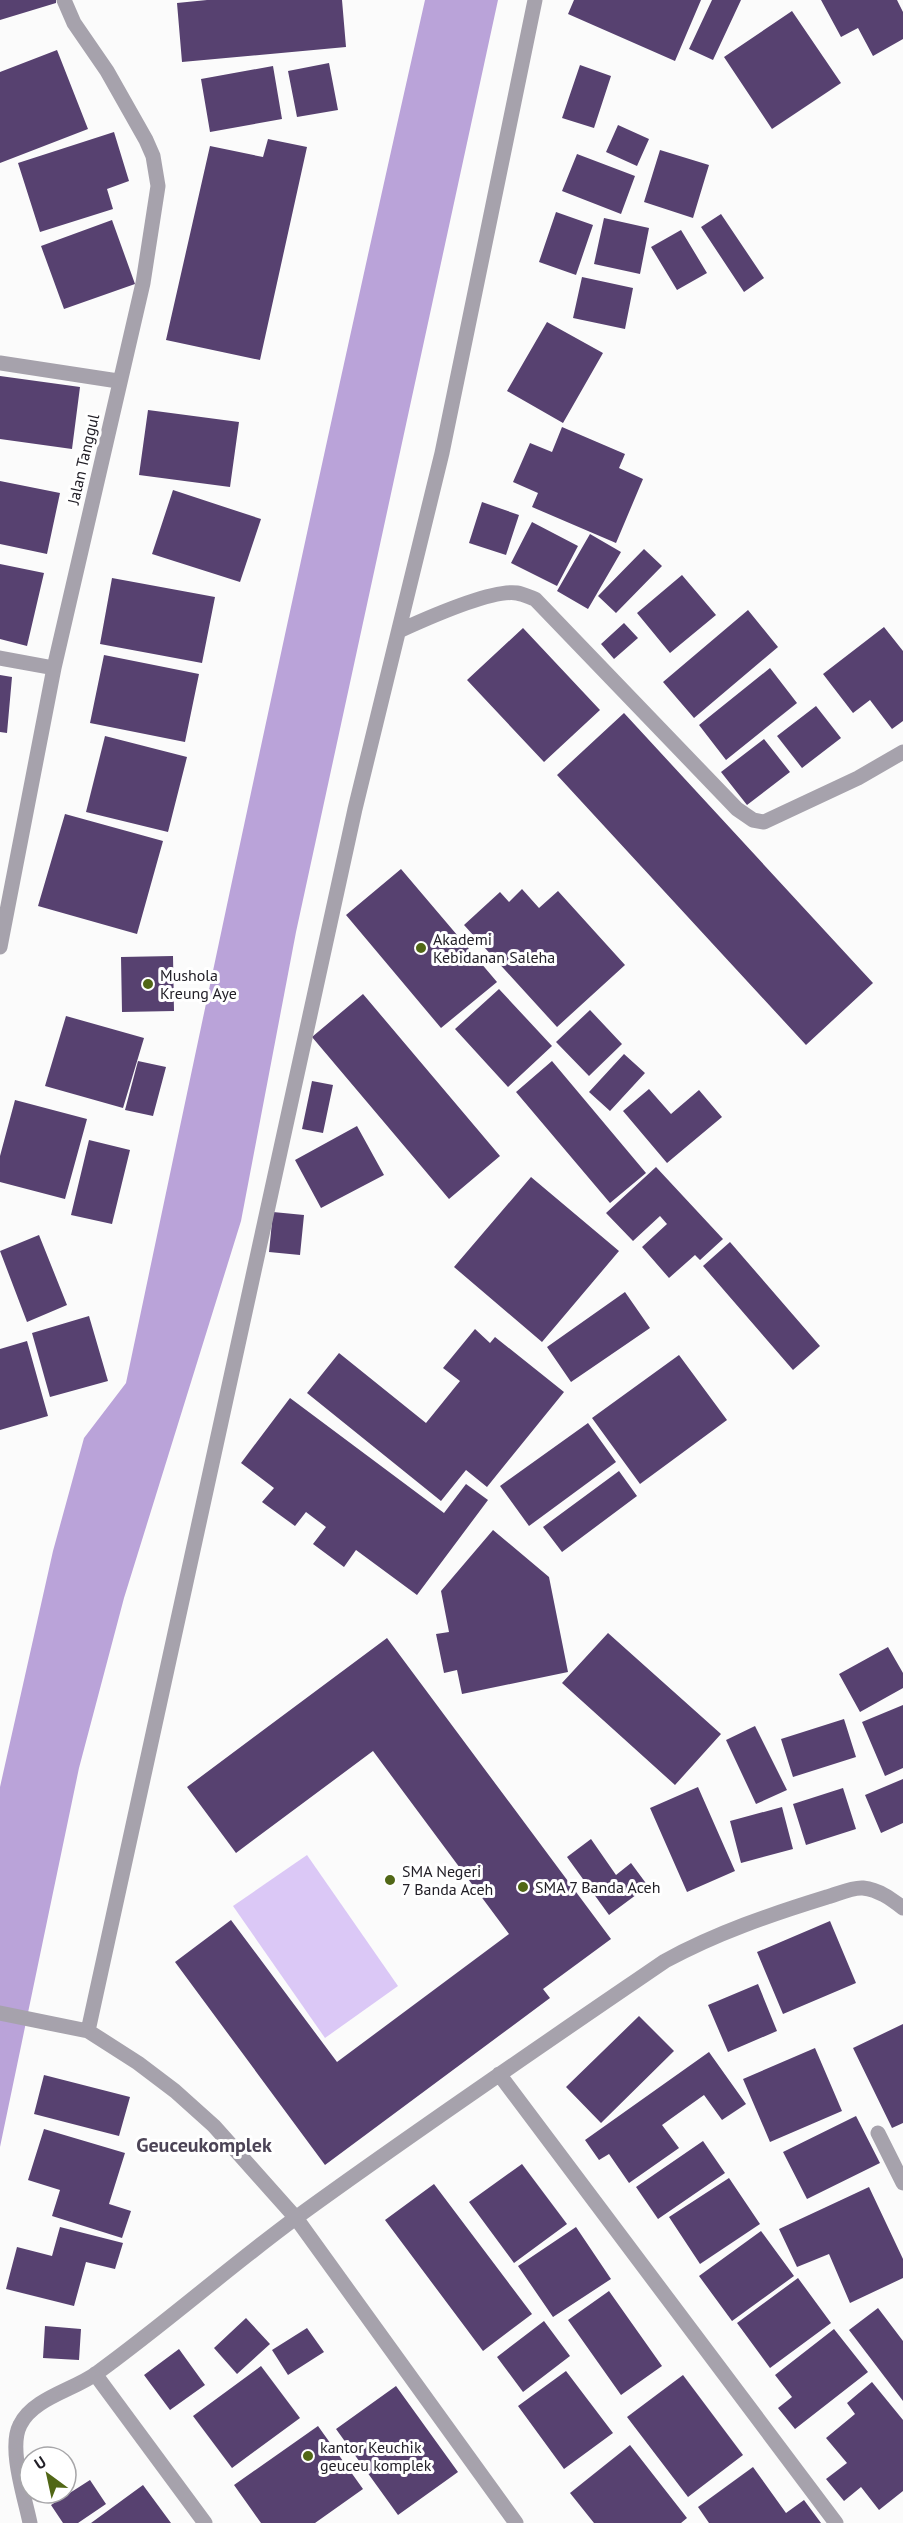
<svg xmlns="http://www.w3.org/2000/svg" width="903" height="2523" font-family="'PT Sans',sans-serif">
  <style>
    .green { fill: #dbc8f6 }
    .water { fill: #baa3d9 }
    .building { fill: #574170 }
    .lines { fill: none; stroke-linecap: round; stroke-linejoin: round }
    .street { stroke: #a6a2ac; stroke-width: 15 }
    .poi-dot { fill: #516716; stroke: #fff; stroke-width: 2 }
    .labels { text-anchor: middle; stroke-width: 6; stroke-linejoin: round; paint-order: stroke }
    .street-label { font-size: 16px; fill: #232028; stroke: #fff }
    .poi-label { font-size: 16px; fill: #232028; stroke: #fff; text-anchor: start }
    .quarter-label { font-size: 20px; font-weight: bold; fill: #4c4456; stroke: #fff }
  </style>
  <rect width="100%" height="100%" fill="#fbfbfb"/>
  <path class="green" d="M307,1855l91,131 -73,52 -92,-132z"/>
  <path class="water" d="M425,0h73l-202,932 -55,289 -117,377 -45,170 -79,379v-360l53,-236 31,-113 42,-55c97,-462 195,-923 299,-1383z"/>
  <path class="building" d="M0,0h56v3l-56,17z
    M207,0h135l4,47 -164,15 -5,-59z
    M574,0h127l-26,61 -107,-47z
    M712,0h29l-28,60 -24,-11z
    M821,0h76l6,12v27l-30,17 -15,-28 -17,9z
    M792,11l49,72 -69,46 -48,-72z
    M57,50l31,79 -88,34v-91z
    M329,63l9,47 -41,7 -9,-46z
    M580,65l31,11 -17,52 -32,-10z
    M273,66l9,53 -72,13 -9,-53z
    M618,125l31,14 -12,27 -31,-14z
    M114,132l15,49 -22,8 6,20 -73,23 -22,-69z
    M268,139l39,8 -47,213 -94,-20 44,-194 53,11z
    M660,150l49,15 -16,53 -49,-16z
    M577,154l58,22 -14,38 -59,-23z
    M556,212l37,13 -17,50 -37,-13z
    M721,214l43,64 -20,14 -43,-65z
    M604,218l45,10 -9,46 -46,-10z
    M112,220l23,64 -71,25 -23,-63z
    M681,230l26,43 -30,17 -26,-43z
    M582,277l51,11 -8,41 -52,-11z
    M547,322l56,31 -40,70 -56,-32z
    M0,376l80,11 -8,62 -72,-10z
    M148,410l91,12 -9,65 -91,-12z
    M562,427l63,27 -6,14 24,11 -27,64 -84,-36 6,-14 -25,-11 17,-39 22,9z
    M0,481l60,12 -13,61 -47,-10z
    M173,490l88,29 -21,63 -88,-28z
    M482,502l37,13 -13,40 -37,-12z
    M532,522l46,24 -21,40 -46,-23z
    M590,534l31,18 -33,57 -31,-18z
    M644,549l18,17 -46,47 -18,-17z
    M0,564l44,9 -17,73 -27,-7z
    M682,575l34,40 -46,38 -33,-40z
    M112,578l103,19 -13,66 -102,-19z
    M748,610l30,37 -84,71 -31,-36z
    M624,623l14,15 -24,21 -13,-15z
    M884,627l19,24v70l-11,8 -22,-29 -17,13 -30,-39z
    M523,628l77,82 -56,52 -77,-82z
    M104,655l95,19 -14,68 -95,-19z
    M770,668l27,35 -71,57 -27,-35z
    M0,675l12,2 -5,56 -7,-1z
    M816,706l25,32 -39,30 -25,-32z
    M624,713l249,270 -67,62 -249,-270z
    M105,736l82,21 -19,75 -82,-20z
    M764,739l26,33 -43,33 -26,-33z
    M65,814l98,27 -26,93 -99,-28z
    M401,869l96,113 -56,46 -95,-113z
    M522,889l17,19 19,-17 67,74 -68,62 -93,-102 36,-33 9,10z
    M173,956l1,55 -52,1 -1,-55z
    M499,989l53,57 -44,41 -53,-58z
    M363,994l137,162 -51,43 -137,-162z
    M590,1010l32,34 -33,32 -33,-34z
    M66,1016l78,22 -21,70 -78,-22z
    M624,1054l21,19 -35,38 -21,-19z
    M138,1061l28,6 -13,49 -28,-6z
    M552,1061l94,112 -36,30 -94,-111z
    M312,1081l21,4 -10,48 -21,-4z
    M649,1089l22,25 28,-24 23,27 -55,46 -44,-52z
    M15,1100l72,19 -22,80 -65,-17v-26z
    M357,1126l27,49 -63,33 -26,-48z
    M89,1140l41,10 -18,74 -41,-9z
    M656,1167l67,72 -23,21 -5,-5 -26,23 -27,-31 25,-23 -7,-8 -27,25 -27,-28z
    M531,1177l88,74 -77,91 -88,-75z
    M273,1212l31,3 -4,40 -31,-3z
    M39,1235l28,70 -40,17 -27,-71z
    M730,1242l90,104 -27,24 -90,-104z
    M625,1292l25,36 -79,54 -24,-35z
    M89,1316l19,65 -58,16 -18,-64z
    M475,1329l15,14 5,-6 69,55 -77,95 -21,-17 -25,31 -134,-108 32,-40 87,70 34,-42 -17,-13z
    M27,1341l21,75 -48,14v-81z
    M679,1355l48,65 -87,64 -48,-66z
    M290,1398l154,115 22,-29 22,16 -71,95 -61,-45 -12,17 -31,-23 13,-17 -20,-15 -11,14 -33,-24 12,-14 -33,-25z
    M588,1423l28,39 -87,64 -29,-40z
    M619,1471l18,25 -75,56 -19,-25z
    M493,1530l56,47 19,95 -106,22 -5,-24 -13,3 -8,-39 13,-2 -8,-41z
    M608,1633l113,101 -46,51 -113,-102z
    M387,1638l224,301 -68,50 7,9 -225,167 -150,-203 56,-42 106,142 172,-128 -136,-183 -137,102 -49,-66z
    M888,1647l15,26v15l-43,24 -21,-38z
    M903,1705v63l-18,8 -23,-54z
    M844,1719l12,38 -63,20 -12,-38z
    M755,1726l32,64 -31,14 -30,-64z
    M903,1779v44l-22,10 -16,-38z
    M698,1787l37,84 -48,21 -37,-84z
    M843,1788l13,41 -50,16 -13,-41z
    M782,1807l11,42 -52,14 -11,-42z
    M591,1839l25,36 15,-12 17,23 -39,29 -42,-58z
    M830,1921l26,62 -73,31 -26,-62z
    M758,1984l19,47 -49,21 -20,-47z
    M639,2016l35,35 -73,72 -35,-36z
    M903,2024v99l-11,5 -39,-80z
    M815,2048l27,63 -72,31 -27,-63z
    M709,2052l37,52 -24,16 -18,-25 -42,30 17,23 -50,35 -20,-29 -10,6 -14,-20z
    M44,2075l86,22 -11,39 -85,-22z
    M856,2116l24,47 -73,36 -24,-47z
    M44,2129l81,24 -16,51 22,7 -9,27 -70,-22 8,-26 -32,-10z
    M703,2141l22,32 -67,46 -22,-32z
    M522,2164l45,60 -53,39 -45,-61z
    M729,2178l31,46 -60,40 -31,-47z
    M434,2184l98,130 -49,37 -98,-131z
    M869,2187l34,72v19l-53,25 -21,-49 -32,13 -18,-38z
    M60,2227l63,16 -8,26 -29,-7 -12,44 -68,-17 11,-42 35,9z
    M576,2227l35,52 -58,38 -35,-51z
    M761,2231l33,45 -62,45 -33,-45z
    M798,2278l33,45 -61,45 -33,-45z
    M609,2291l53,75 -41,29 -53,-75z
    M878,2308l25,33v60l-54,-71z
    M246,2318l24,26 -33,30 -23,-26z
    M544,2321l26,35 -47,36 -26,-35z
    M45,2326l36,3 -2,31 -36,-2z
    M307,2328l17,24 -36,23 -16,-25z
    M834,2329l34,43 -73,57 -17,-21 14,-11 -17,-22z
    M179,2349l26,36 -35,25 -26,-35z
    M261,2366l39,52 -68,50 -39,-52z
    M566,2371l47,62 -49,36 -46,-63z
    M683,2375l60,80 -55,42 -61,-80z
    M872,2382l31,38v71l-24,19 -18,-23 -17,14 -18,-22 21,-16 -21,-25 29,-24 -8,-11z
    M396,2386l62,86 -60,43 -62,-86z
    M318,2426l45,63 -48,34h-54l-27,-38z
    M630,2445l57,73 -6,5h-87l-24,-30z
    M753,2467l33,46 18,-13 17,23h-112l-11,-16z
    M90,2480l16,24 -28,19h-15l-12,-18z
    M143,2485l28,38h-80z"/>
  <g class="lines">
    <path class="street" d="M0,363l118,18
      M399,631c24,-11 93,-42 118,-38 6,1 12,4 18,6l202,210 16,11 11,2 94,-44 45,-26
      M0,658l54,10
      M0,947l54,-279 89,-385 15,-97 -5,-30 -7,-16 -39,-69 -33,-48 -10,-23
      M0,2013l88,18 50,32 37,28 39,35 82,92 220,305
      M88,2031l267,-1222 87,-356 93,-453
      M499,2074l337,449
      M878,2133l25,50
      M95,2374l110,149
      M30,2523c-5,-25 -22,-75 -10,-98 13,-27 54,-35 77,-52 69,-50 132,-106 200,-156 121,-88 245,-172 368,-256 51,-28 107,-47 162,-64 11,-3 25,-10 36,-9 16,2 27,10 40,20"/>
  </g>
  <g class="poi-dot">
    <circle cx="421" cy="948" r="6"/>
    <circle cx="148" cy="984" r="6"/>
    <circle cx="390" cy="1880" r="6"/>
    <circle cx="523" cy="1887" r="6"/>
    <circle cx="308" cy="2456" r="6"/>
  </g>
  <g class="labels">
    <g class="street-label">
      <text transform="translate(83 459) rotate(-77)" y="6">Jalan Tanggul</text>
    </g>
    <g class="poi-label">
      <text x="433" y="945">Akademi<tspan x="433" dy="18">Kebidanan Saleha</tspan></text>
      <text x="160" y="981">Mushola<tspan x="160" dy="18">Kreung Aye</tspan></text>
      <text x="402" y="1877">SMA Negeri<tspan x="402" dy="18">7 Banda Aceh</tspan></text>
      <text x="535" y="1893">SMA 7 Banda Aceh</text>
      <text x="320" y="2453">kantor Keuchik<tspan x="320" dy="18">geuceu komplek</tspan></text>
    </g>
    <g class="quarter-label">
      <text x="204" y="2152">Geuceukomplek</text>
    </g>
  </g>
  <g transform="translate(48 2475) rotate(327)"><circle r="28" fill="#ffffff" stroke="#a7a6a9" stroke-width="1.5"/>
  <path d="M0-4.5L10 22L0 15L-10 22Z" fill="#516716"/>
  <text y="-9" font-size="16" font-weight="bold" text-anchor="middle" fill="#232028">U</text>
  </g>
</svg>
